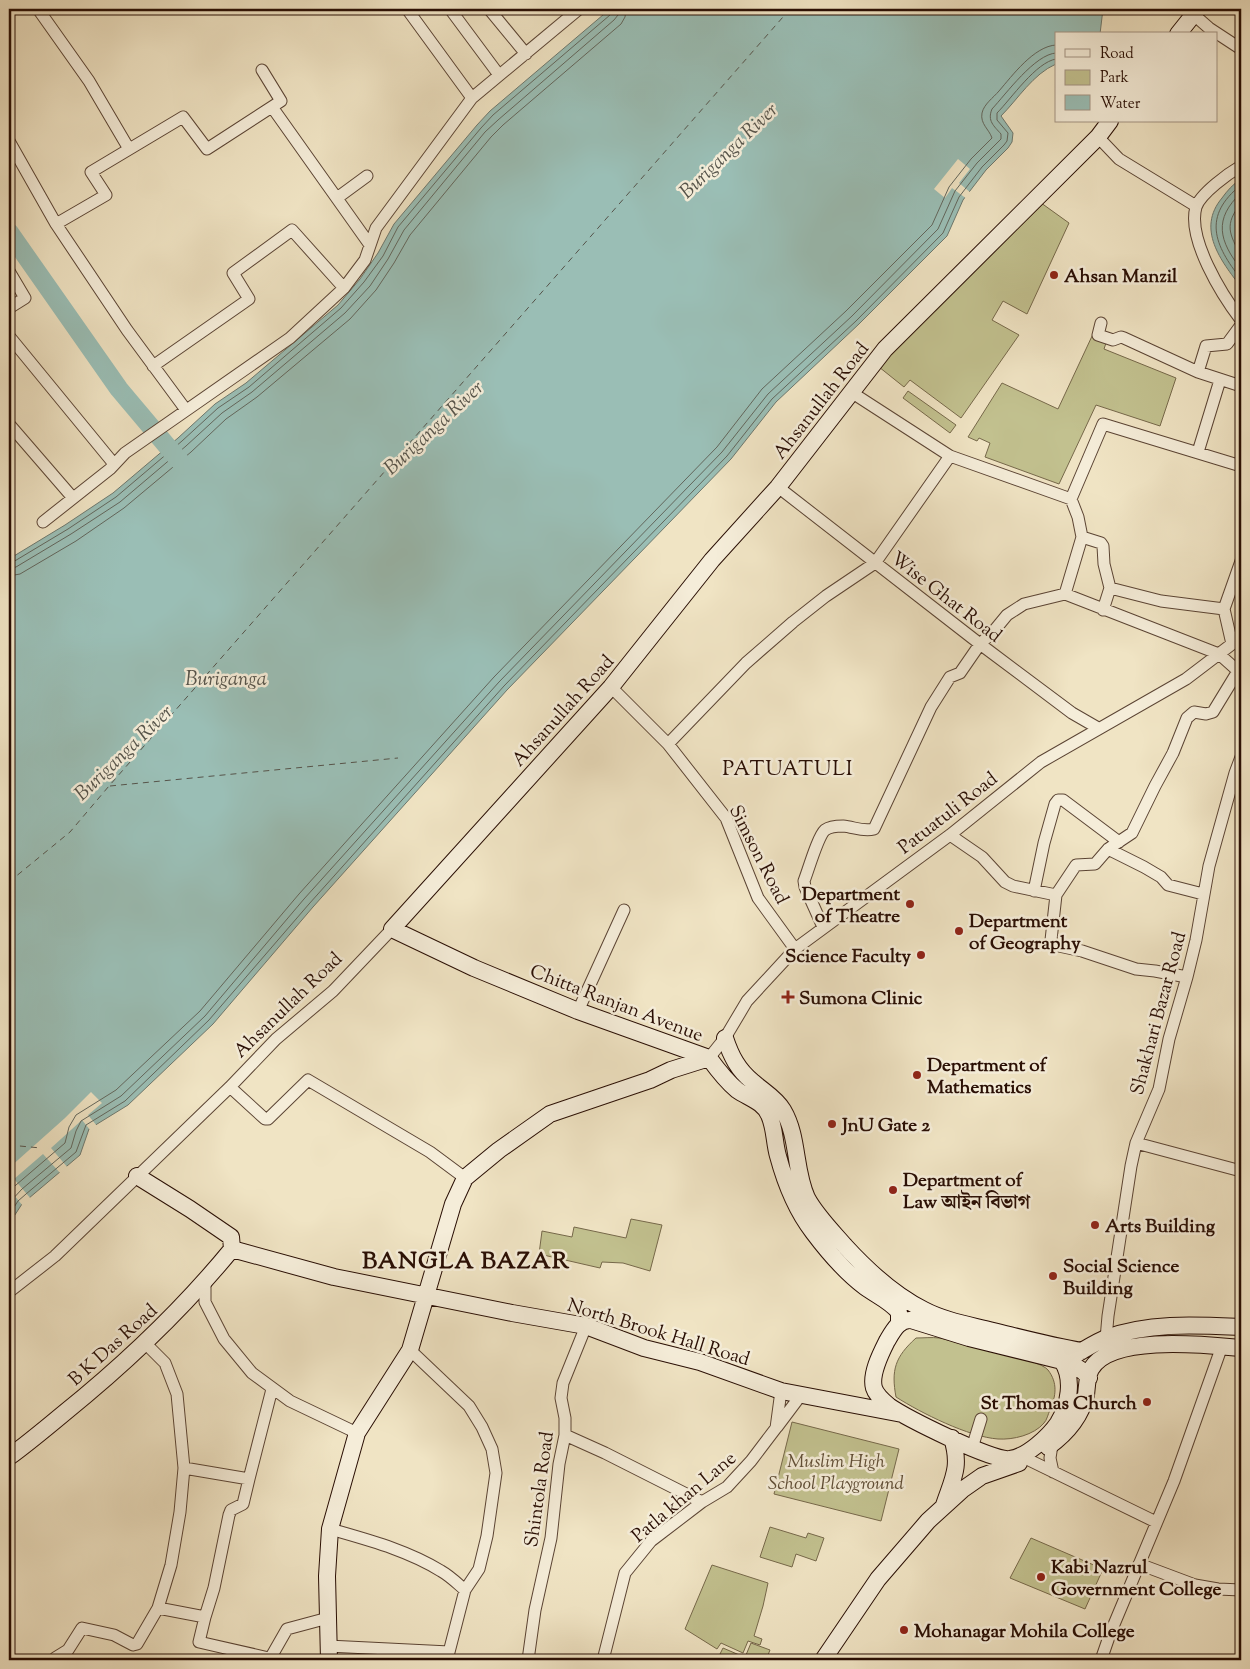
<svg xmlns="http://www.w3.org/2000/svg" width="1250" height="1669" font-family="'Sorts Mill Goudy','Noto Serif Bengali',serif">
  <style>
    .green { fill: #c2c18f; stroke: #76684a }
    .water { fill: #9abeb5; stroke: #6d786e }
    .pier { fill: #f0e4c4 }
    .lines { fill: none; stroke-linecap: round; stroke-linejoin: round }
    .shore { stroke: #62665c; stroke-width: 1 }
    .river { stroke: #9abeb5; stroke-width: 19 }
    .ferry { stroke: #56544b; stroke-width: 1; stroke-dasharray: 6 5; stroke-linecap: butt }
    .street-casing { stroke: #5b4434; stroke-width: 13 }
    .secondary-casing { stroke: #290e04; stroke-width: 18 }
    .street { stroke: #f5edd9; stroke-width: 11 }
    .secondary { stroke: #f5edd9; stroke-width: 16 }
    .poi-dot { fill: #8f2418; stroke: #f5edd9; stroke-width: 2 }
    .labels { text-anchor: middle; stroke-width: 5; stroke-linejoin: round; paint-order: stroke }
    .poi-label { font-size: 19px; font-weight: bold; fill: #290e04; stroke: #f5edd9; text-anchor: start }
    .street-label { font-size: 19px; fill: #290e04; stroke: #f5edd9 }
    .park-label { font-size: 19px; font-style: italic; fill: #5f4d35; stroke: #f5edd9 }
    .water-label { font-size: 20px; font-style: italic; fill: #56544b; stroke: #f5edd9 }
    .quarter-label { font-size: 21px; letter-spacing: 1px; fill: #290e04; stroke: #f5edd9 }
    .district-label { font-size: 24px; font-weight: bold; letter-spacing: 1px; fill: #290e04; stroke: #f5edd9 }
  </style>
  <rect width="100%" height="100%" fill="#f0e4c4"/>
  <filter id="stains"><feTurbulence type="fractalNoise" baseFrequency=".004" numOctaves="4"/><feColorMatrix values="0 0 0 0 .2 0 0 0 0 .09 0 0 0 0 .02 0 0 0 .5 -.17"/></filter>
  <radialGradient id="worn" r=".72"><stop offset=".6" stop-color="#630" stop-opacity="0"/><stop offset="1" stop-color="#630" stop-opacity=".3"/></radialGradient>
  <path class="green" d="M1037,200l32,23 -42,91 -24,-13 -11,19 27,15 -58,83 -51,-38 -6,7 -25,-20z
    M1093,334l14,6 -3,9 72,29 -16,48 -64,-21 -37,79 -74,-27 5,-14 -11,-5 -2,3 -9,-4 34,-54 56,26z
    M908,391l48,34 -6,8 -47,-35z
    M631,1219l31,6 -12,46 -27,-8 -21,-1 -2,6 -61,-14 3,-23 30,6 2,-10 52,11z
    M916,1338c8,0 16,-1 23,0 17,3 101,21 109,32 10,13 8,26 2,40 -2,4 -3,10 -6,13 -10,12 -31,17 -46,16 -29,-2 -77,-26 -102,-42 -5,-27 -1,-40 20,-59z
    M792,1422l107,27 -18,72 -107,-27z
    M770,1527l36,11 2,-5 16,5 -8,23 -20,-7 -4,13 -32,-10z
    M1031,1538l72,31 -18,40 -75,-31z
    M712,1565l56,18 -5,23 -9,30 8,3 -2,6 -12,-4 -5,12 -22,-10 -4,6 -32,-20z
    M751,1643l19,7 -4,10h-9l-11,-5z
    M723,1648l28,12h-34z"/>
  <path class="water" d="M610,9h493l-3,25h-44v30c-23,10 -38,35 -55,52l12,17 -1,9 -4,6 -22,22 -23,30 -16,36 -88,88 -83,78 -45,57 -224,231 -194,217 -100,117 -85,81 -39,24 -9,26 -58,49 -13,20v-665l56,-34 48,-32 65,-55 37,-34 31,-21 92,-78 22,-26 18,-26 16,-29 83,-99 13,-14z
    M1241,179v108c-20,-26 -45,-58 -19,-89 5,-7 11,-14 19,-19z"/>
  <path class="pier" d="M958,159l12,10 -11,14 12,10 -4,6 -15,-11 -7,10 -11,-9z
    M91,1092l11,11 -14,12 9,11 -6,5 -9,-11 -31,28 17,20 -7,6 -18,-20 -29,25 17,20 -8,7 -14,-17v-21l56,-50z"/>
  <g class="lines">
    <path class="shore" d="M1241,185c-39,31 -27,60 0,94
      M1241,193c-28,26 -22,48 0,76
      M1241,203c-17,22 -12,30 0,53
      M9,563l4,-1 55,-33 48,-32 66,-56 36,-33 31,-21 92,-79 23,-26 19,-26 15,-29 83,-99 12,-13 117,-100 3,-6
      M9,569l7,-2 55,-33 49,-32 66,-56 36,-33 30,-21 93,-79 25,-27 18,-27 16,-29 81,-98 13,-12 116,-100 4,-5 1,-6
      M9,576l11,-2 56,-33 48,-33 67,-56 35,-33 31,-22 93,-78 26,-29 18,-27 16,-28 81,-98 12,-12 118,-101 4,-7 1,-8
      M9,1191l56,-48 4,-16 7,-12 40,-25 84,-79 99,-117 195,-217 223,-230 45,-58 84,-78 86,-86 17,-38 22,-28 21,-21c-3,-9 -12,-14 -10,-25 2,-9 11,-15 17,-22 13,-15 35,-45 57,-46
      M9,1203l13,-14 49,-41 5,-17 5,-10 40,-25 84,-80 99,-117 195,-217 223,-230 46,-58 84,-78 86,-87 17,-38 22,-28 24,-24v-5c-7,-8 -14,-13 -9,-25 14,-15 43,-55 64,-56
      M9,1215l9,-14 8,-7 50,-42 10,-27 39,-24 84,-81 100,-116 195,-218 223,-230 45,-57 84,-78 87,-88 16,-36 23,-30 22,-22 3,-4 1,-8 -11,-13v-7c14,-14 39,-51 59,-54"/>
    <path class="river" d="M9,232l110,157 64,76"/>
    <path class="ferry" d="M110,786l288,-28
      M9,882l61,-50 39,-46 681,-777
      M9,1145l32,3"/>
    <defs>
      <path id="street" d="M38,9l51,72 40,68
        M407,9l65,89
        M450,9l49,66
        M489,9l37,45
        M1193,14l16,14 32,21
        M272,107l98,138
        M1098,137l21,22 77,47
        M9,141l47,83 71,106 59,80
        M1241,166c-12,7 -40,27 -45,41 -9,32 26,88 45,113
        M337,198l30,-22
        M56,224l50,-29 -15,-23 92,-55 24,32 74,-48 -19,-31
        M9,271l16,27 -16,10
        M1101,323l-3,12 15,5 8,-3 3,1 74,34 43,14
        M9,336l105,128
        M153,366l96,-67 -16,-26 59,-43 52,58
        M1198,372l8,-26 21,-2 14,-19
        M851,392l99,64 121,43 32,-75 138,42
        M9,424l64,74
        M1198,452l22,-72
        M778,487l202,157 92,69 26,15
        M43,522l67,-53 15,-16 165,-115 54,-50 21,-28 11,-32 96,-130 107,-89
        M1082,537l19,6 2,3 1,18 6,24 -7,22
        M1110,588l51,13 63,8
        M1065,594l17,-57 -4,-20 -7,-18
        M1232,644l-8,-35 17,-48
        M611,687l57,57 58,74 32,80 37,51
        M668,744l78,-81 47,-41 33,-26 49,-33 75,-107
        M950,835l32,22 23,25 8,4 43,9
        M1108,849l36,18 17,10 7,8 35,9
        M1034,891l10,-48 11,-39 3,-4h5l56,42
        M823,927l-18,-40 -1,-6c4,-10 14,-45 21,-51 4,-3 13,-4 18,-4 11,1 20,6 31,3l57,-122 19,-30 10,-4 20,-29 13,-12 14,-17 17,-11 41,-10 154,60 19,17 3,1
        M1187,977l-32,-6 -19,-2 -54,-18 -28,-6 -3,-5 5,-45 20,-30 19,-1 13,-15 24,-16 23,-47 18,-33 14,-35 7,-6 12,2 7,-2 25,-41
        M578,1011l46,-101
        M709,1058l16,-20 22,-37 48,-52 155,-114 91,-73 145,-83 46,-35 9,-10
        M230,1087l35,32h3l40,-39 122,72 35,26
        M1136,1143l105,28
        M205,1282v20l19,37 28,34 38,28 67,32
        M9,1292l46,-36 175,-169 46,-48 57,-48 59,-62
        M1106,1339l2,-23 23,-150 5,-23 23,-54 10,-50 18,-62 9,-37 13,-74 26,-93 6,-16
        M410,1350l59,56 13,21 10,22 4,24 -9,63 -8,33 -14,21 -18,70
        M777,1427l24,-32
        M565,1435l40,18 97,49
        M1052,1445l-2,13 3,14
        M972,1448l9,-29
        M1029,1460l127,62
        M184,1468l65,11 23,-90
        M330,1529c38,11 77,21 111,42 9,5 17,13 24,19
        M1139,1564l56,21 23,4 23,1
        M158,1608l47,9 -6,25 70,16 2,-1 16,-28 41,-11
        M205,1617l9,-29 15,-73 2,-5 12,-6 6,-25
        M328,1646l121,6
        M54,1660l1,-2 13,-8 14,-22 32,7 19,10 4,-1 21,-36 13,-43 9,-53 4,-44 -7,-74 -12,-31 -20,-20
        M528,1660l7,-50 16,-72 8,-74 6,-29v-17l-4,-20 2,-15 23,-57
        M603,1660l22,-87 26,-32 51,-39 25,-15 24,-26 25,-33 5,-37
        M1101,1660l9,-26 64,-153 48,-135"/>
      <path id="secondary" d="M1178,34l20,-25
        M725,1038c6,18 13,32 28,44 10,9 23,16 30,28 16,27 11,60 24,88 9,17 25,33 38,48 22,24 49,49 79,64 21,11 46,15 69,21 29,7 59,15 89,20
        M137,1176l53,33 41,28 1,12
        M232,1249l102,28 178,36 74,13 58,22 56,14 81,29 121,23
        M899,1323v-11c-9,-11 -23,-17 -34,-25 -20,-15 -37,-35 -52,-55 -17,-22 -28,-50 -35,-76 -4,-14 -3,-28 -9,-41 -6,-14 -21,-17 -32,-25 -11,-9 -20,-21 -28,-32l-131,-47 -104,-43 -82,-39 219,-242 101,-127 66,-73 107,-138 213,-212 12,-16
        M1072,1357c11,-7 23,-14 34,-19 43,-16 91,-13 135,-11
        M1062,1361c12,18 7,44 -4,62 -9,13 -31,34 -48,36 -17,3 -105,-42 -121,-53 -6,-5 -13,-11 -15,-18 -4,-14 7,-35 13,-47 6,-10 12,-22 24,-21l58,18 93,23c11,4 20,7 27,17
        M1048,1447c18,-13 33,-30 38,-52 1,-8 1,-19 5,-26 20,-35 116,-24 150,-21
        M9,1457c18,-13 36,-28 54,-43 62,-50 119,-104 169,-165
        M944,1505c9,-27 17,-38 8,-67
        M329,1660l-2,-84 3,-47 27,-96 53,-83 43,-146 12,-26 34,-28 51,-36 100,-34 21,-10 38,-12
        M823,1660l55,-81 50,-58 34,-31 20,-14 37,-13"/>
    </defs>
    <use href="#street" class="street-casing"/>
    <use href="#secondary" class="secondary-casing"/>
    <use href="#street" class="street"/>
    <use href="#secondary" class="secondary"/>
  </g>
  <g class="poi-dot">
    <circle cx="1054" cy="275" r="5"/>
    <circle cx="910" cy="904" r="5"/>
    <circle cx="959" cy="931" r="5"/>
    <circle cx="921" cy="955" r="5"/>
    <path d="M785.5 989.5h5v5h5v5h-5v5h-5v-5h-5v-5h5z"/>
    <circle cx="917" cy="1075" r="5"/>
    <circle cx="832" cy="1124" r="5"/>
    <circle cx="893" cy="1190" r="5"/>
    <circle cx="1095" cy="1225" r="5"/>
    <circle cx="1053" cy="1276" r="5"/>
    <circle cx="1147" cy="1402" r="5"/>
    <circle cx="1041" cy="1577" r="5"/>
    <circle cx="904" cy="1630" r="5"/>
  </g>
  <g class="labels">
    <g class="poi-label">
      <text x="1064" y="282">Ahsan Manzil</text>
      <text x="900" y="900" text-anchor="end">Department<tspan x="900" dy="22">of Theatre</tspan></text>
      <text x="969" y="927">Department<tspan x="969" dy="22">of Geography</tspan></text>
      <text x="911" y="962" text-anchor="end">Science Faculty</text>
      <text x="799" y="1004">Sumona Clinic</text>
      <text x="927" y="1071">Department of<tspan x="927" dy="22">Mathematics</tspan></text>
      <text x="842" y="1131">JnU Gate 2</text>
      <text x="903" y="1186">Department of<tspan x="903" dy="22">Law আইন বিভাগ</tspan></text>
      <text x="1105" y="1232">Arts Building</text>
      <text x="1063" y="1272">Social Science<tspan x="1063" dy="22">Building</tspan></text>
      <text x="1137" y="1409" text-anchor="end">St Thomas Church</text>
      <text x="1051" y="1573">Kabi Nazrul<tspan x="1051" dy="22">Government College</tspan></text>
      <text x="914" y="1637">Mohanagar Mohila College</text>
    </g>
    <g class="street-label">
      <text transform="translate(820 400) rotate(-52)" y="7">Ahsanullah Road</text>
      <text transform="translate(947 596) rotate(38)" y="7">Wise Ghat Road</text>
      <text transform="translate(562 710) rotate(-48)" y="7">Ahsanullah Road</text>
      <text transform="translate(947 812) rotate(-38)" y="7">Patuatuli Road</text>
      <text transform="translate(760 854) rotate(63)" y="7">Simson Road</text>
      <text transform="translate(617 1002) rotate(21)" y="7">Chitta Ranjan Avenue</text>
      <text transform="translate(287 1004) rotate(-44)" y="7">Ahsanullah Road</text>
      <text transform="translate(1157 1013) rotate(-75)" y="7">Shakhari Bazar Road</text>
      <text transform="translate(659 1331) rotate(17)" y="7">North Brook Hall Road</text>
      <text transform="translate(112 1344) rotate(-42)" y="7">B K Das Road</text>
      <text transform="translate(538 1489) rotate(-82)" y="7">Shintola Road</text>
      <text transform="translate(683 1496) rotate(-40)" y="7">Patla khan Lane</text>
    </g>
    <g class="park-label">
      <text x="836" y="1467">Muslim High<tspan x="836" dy="22">School Playground</tspan></text>
    </g>
    <g class="water-label">
      <text transform="translate(728 150) rotate(-44)" y="7">Buriganga River</text>
      <text transform="translate(433 427) rotate(-43)" y="7">Buriganga River</text>
      <text x="226" y="685">Buriganga</text>
      <text transform="translate(123 752) rotate(-44)" y="7">Buriganga River</text>
    </g>
    <g class="quarter-label">
      <text x="788" y="775">PATUATULI</text>
    </g>
    <g class="district-label">
      <text x="466" y="1268">BANGLA BAZAR</text>
    </g>
  </g>
  <rect width="1250" height="1669" fill="none" stroke="#f0e4c4" stroke-width="30"/>
  <rect x="10" y="10" width="1230" height="1649" fill="none" stroke="#290e04" stroke-width="2.5"/>
  <rect x="15" y="15" width="1220" height="1639" fill="none" stroke="#290e04"/>
  <rect x="1055" y="32" width="162" height="90" fill="#f5edd9" stroke="#a39484"/>
  <rect x="1065" y="49" width="25" height="8" fill="#f5edd9" stroke="#a39484"/>
  <text x="1100" y="58" font-size="15" fill="#290e04">Road</text>
  <rect x="1065" y="70" width="25" height="15" fill="#c2c18f" stroke="#a39484"/>
  <text x="1100" y="82" font-size="15" fill="#290e04">Park</text>
  <rect x="1065" y="95" width="25" height="15" fill="#9abeb5" stroke="#a39484"/>
  <text x="1100" y="108" font-size="15" fill="#290e04">Water</text>
  <rect width="100%" height="100%" filter="url(#stains)"/>
  <rect width="100%" height="100%" fill="url(#worn)"/>
</svg>
